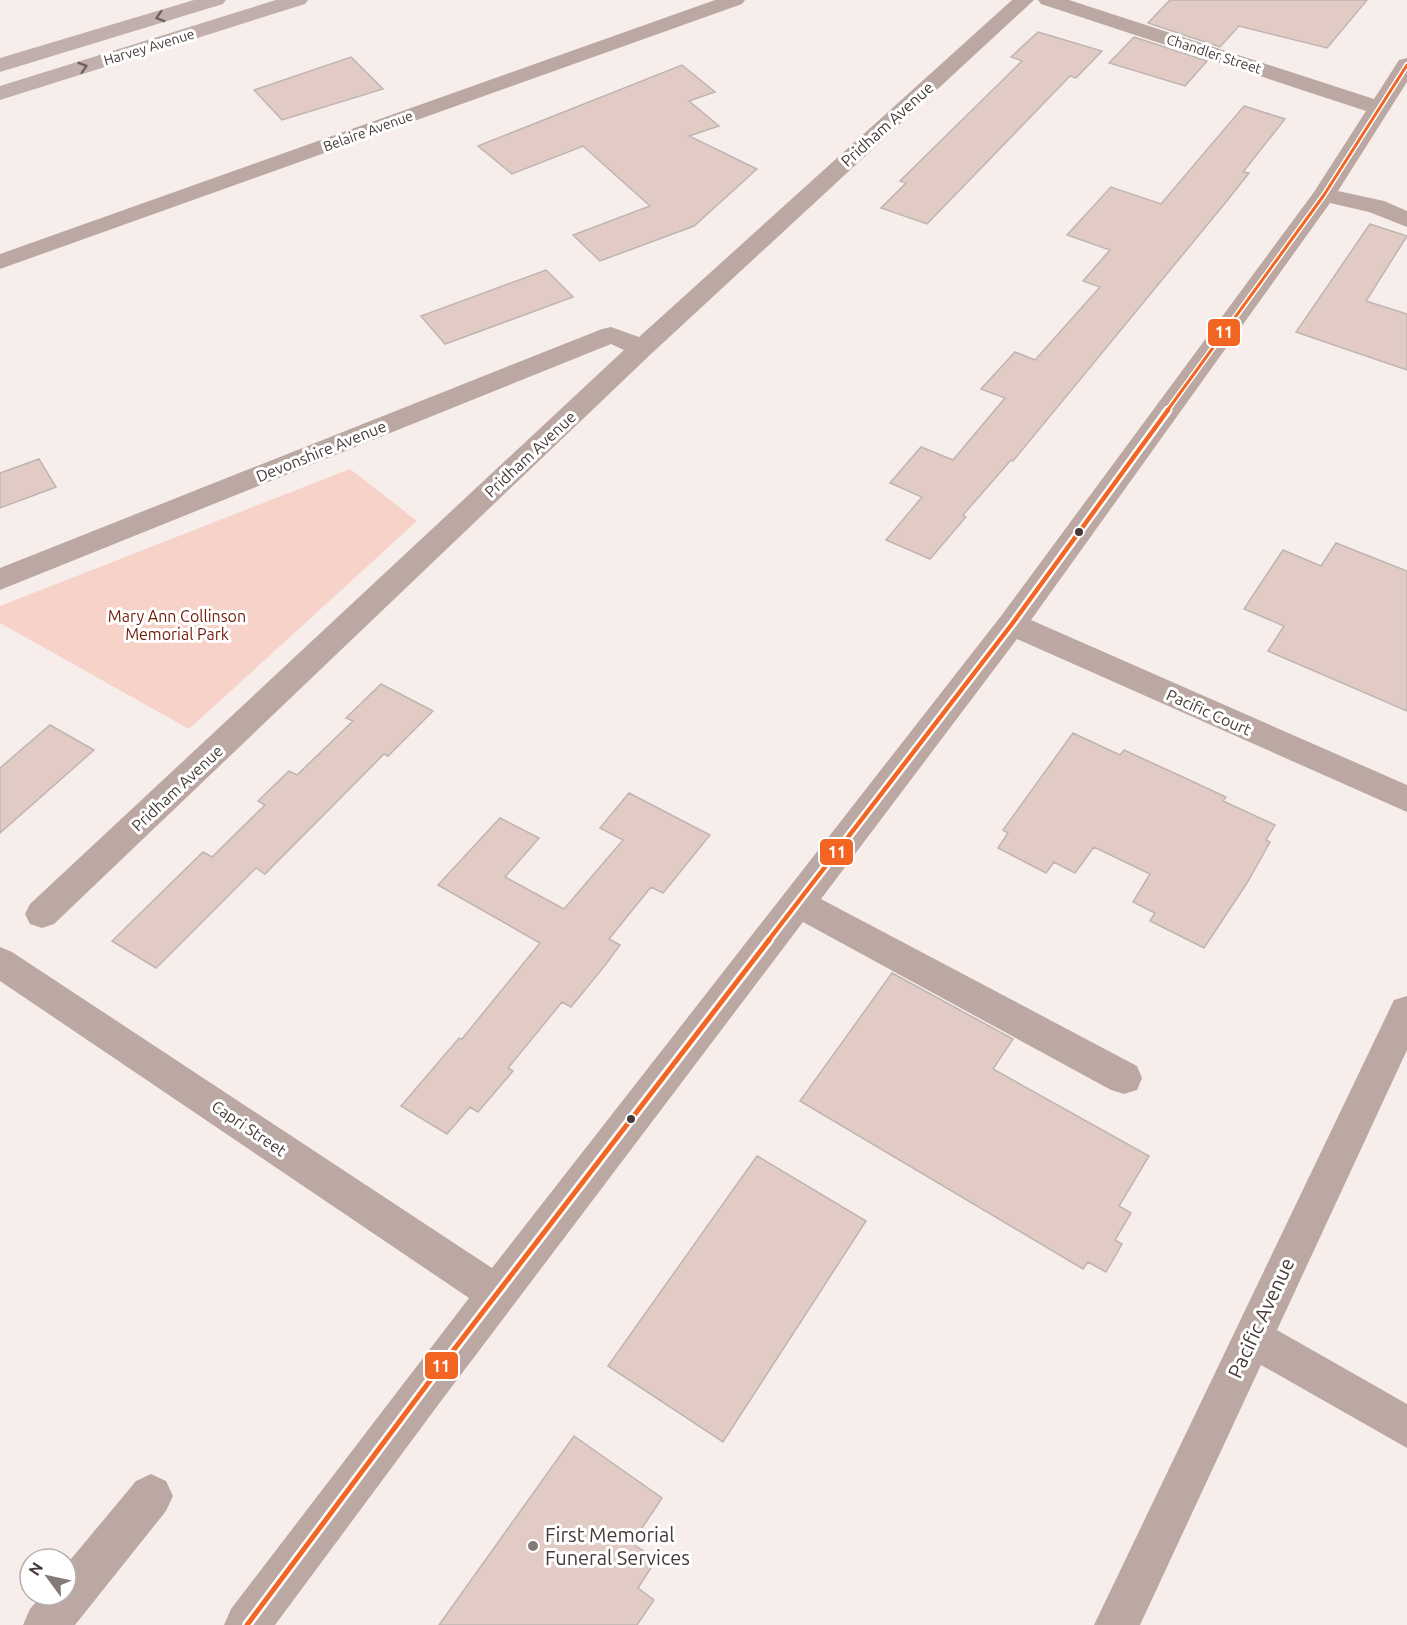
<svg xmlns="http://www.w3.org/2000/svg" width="1407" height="1625" font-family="Ubuntu,sans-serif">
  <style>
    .green { fill: #f6d2c9 }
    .building { fill: #e2cbc5; stroke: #beb5b2; stroke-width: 1.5 }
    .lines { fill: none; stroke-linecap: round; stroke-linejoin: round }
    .minor { fill: #bca8a3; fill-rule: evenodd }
    .highway { fill: #c0afaa; fill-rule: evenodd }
    .bus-1-far2-casing { stroke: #fff; stroke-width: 6 }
    .bus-1-far1-casing { stroke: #fff; stroke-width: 9 }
    .bus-1-casing { stroke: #fff; stroke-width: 10 }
    .bus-1-far2 { stroke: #f26522; stroke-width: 3 }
    .bus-1-far1 { stroke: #f26522; stroke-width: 4.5 }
    .bus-1 { stroke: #f26522; stroke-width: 5 }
    .oneway { stroke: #70635f }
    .bus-dot { fill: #453a37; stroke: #fff; stroke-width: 2 }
    .poi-dot { fill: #837976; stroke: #fff; stroke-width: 2 }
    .labels { text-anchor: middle; stroke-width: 6; stroke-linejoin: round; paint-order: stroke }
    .far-street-label { font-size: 14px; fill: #453a37; stroke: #fff }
    .street-label { font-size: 16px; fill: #453a37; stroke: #fff }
    .park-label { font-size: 16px; fill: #711c07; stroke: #fff }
    .near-street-label { font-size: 20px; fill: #453a37; stroke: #fff }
    .near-poi-label { font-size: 20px; fill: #453a37; stroke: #fff; text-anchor: start }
    .line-badge { stroke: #fff; stroke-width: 2 }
    .badge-label { font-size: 16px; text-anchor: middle; font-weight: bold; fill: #fff }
  </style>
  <rect width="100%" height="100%" fill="#f7eeeb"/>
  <path class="green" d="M350,469l67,52 -228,208 -189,-106v-17z"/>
  <path class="building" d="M1170,0h197l-40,48 -88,-22 -19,21 -72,-24z
    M1038,32l64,19 -26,27 -6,-2 -143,148 -46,-16 25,-25 -6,-2 122,-120 -11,-4z
    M1134,37l73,24 -22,25 -76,-23z
    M351,57l32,32 -101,31 -28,-30z
    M682,65l33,27 -26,9 30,25 -30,10 68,33 -63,57 -94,35 -27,-26 77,-29 -67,-60 -71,28 -34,-28z
    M1244,106l41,13 -42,53 6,1 -23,29 -213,259 -2,-1 -48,55 3,2 -36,42 -44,-19 36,-43 -32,-14 31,-36 32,13 52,-62 -24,-9 34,-37 20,8 65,-73 -17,-6 27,-31 -43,-15 44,-48 50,17z
    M1370,224l37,12 -41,65 41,13v56l-111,-38z
    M546,270l27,27 -128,47 -24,-28z
    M39,459l17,28 -56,21v-35z
    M1336,543l71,28v140l-139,-60 16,-25 -40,-17 39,-59 38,16z
    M381,684l52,27 -45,45 -4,-2 -119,120 -9,-6 -100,100 -44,-27 91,-89 9,5 53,-52 -7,-4 31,-30 8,4 56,-54 -7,-3z
    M50,725l44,25 -94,83v-65z
    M1073,733l47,22 4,-5 61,28 41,19 -3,4 52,24 -9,15 4,2 -23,41 -43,65 -54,-27 5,-8 -22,-11 17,-28 -56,-27 -19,26 -21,-11 -8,11 -48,-25 10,-15 -5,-3z
    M629,793l81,42 -47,58 -12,-6 -42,52 11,6 -14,19 -35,43 -9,-5 -54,66 5,3 -35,41 -8,-5 -23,27 -46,-28 58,-68 3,1 78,-96 -102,-58 62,-67 39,20 -34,39 59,32 59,-69 -23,-12z
    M892,973l121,66 -20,30 156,87 -30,50 12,7 -16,27 7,4 -16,28 -18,-10 -5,7 -283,-168z
    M757,1156l109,65 -143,221 -115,-76z
    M574,1436l88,62 -30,45 24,17 -18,28 16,12 -17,25h-198z"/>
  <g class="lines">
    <path class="minor" d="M715,0h30l-3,4 -742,265v-15z
      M1012,0h22l-383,354 -597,570 -12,4 -12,-4 -5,-10 5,-10 594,-554 -13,-6 -611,246v-22l602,-239 9,-2 28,10z
      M1038,0h31l305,99 25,-39 8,-2v24l-69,109 46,10 23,10v16l-38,-15 -39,-9 -299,417 376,165v27l-390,-173 -196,260 316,167 5,12 -5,12 -13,4 -13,-4 -308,-168 -359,475 -169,228h-51l7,-16 238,-311 -469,-317v-34l12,5 480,316 509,-652 313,-424 52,-81 -325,-107z
      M1407,996v54l-130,280 130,74v44l-146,-83 -121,260h-46l300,-625z
      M151,1474l15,7 7,15 -7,15 -91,114h-52l7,-16 12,-14h24v-30l70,-84z"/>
    <path class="highway" d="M194,0h32l-3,4 -223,68v-14z
      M276,0h32l-3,4 -305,96v-14z"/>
    <defs>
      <path id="bus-1-far2" d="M1167,411l157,-216 83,-130"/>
      <path id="bus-1-far1" d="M768,941l244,-317 156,-214"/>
      <path id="bus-1" d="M247,1625l182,-243 340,-442"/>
    </defs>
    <use href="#bus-1-far2" class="bus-1-far2-casing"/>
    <use href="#bus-1-far1" class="bus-1-far1-casing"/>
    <use href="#bus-1" class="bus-1-casing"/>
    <use href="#bus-1-far2" class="bus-1-far2"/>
    <use href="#bus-1-far1" class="bus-1-far1"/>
    <use href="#bus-1" class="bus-1"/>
  </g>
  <defs><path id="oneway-chevron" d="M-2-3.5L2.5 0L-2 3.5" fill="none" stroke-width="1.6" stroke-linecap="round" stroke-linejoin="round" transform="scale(1.5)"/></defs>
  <g class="oneway">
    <use href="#oneway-chevron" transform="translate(160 17) rotate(163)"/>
    <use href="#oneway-chevron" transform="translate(83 67) rotate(-17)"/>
  </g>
  <g class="bus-dot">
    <circle cx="1079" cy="532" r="5"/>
    <circle cx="631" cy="1119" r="5"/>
  </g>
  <circle class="poi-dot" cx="533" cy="1546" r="6"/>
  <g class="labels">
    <g class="far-street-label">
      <text transform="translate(149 47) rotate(-17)" y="5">Harvey Avenue</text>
      <text transform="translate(1214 54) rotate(18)" y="5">Chandler Street</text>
      <text transform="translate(368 131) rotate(-20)" y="5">Belaire Avenue</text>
    </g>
    <g class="street-label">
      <text transform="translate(887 124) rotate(-42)" y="6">Pridham Avenue</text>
      <text transform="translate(321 451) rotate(-22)" y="6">Devonshire Avenue</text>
      <text transform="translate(530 454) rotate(-43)" y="6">Pridham Avenue</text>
      <text transform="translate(1209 712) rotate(24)" y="6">Pacific Court</text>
      <text transform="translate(177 788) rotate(-43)" y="6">Pridham Avenue</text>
      <text transform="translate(249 1128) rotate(34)" y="6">Capri Street</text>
    </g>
    <g class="park-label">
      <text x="177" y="622">Mary Ann Collinson<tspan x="177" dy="18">Memorial Park</tspan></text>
    </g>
    <g class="near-street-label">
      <text transform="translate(1261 1318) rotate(-65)" y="7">Pacific Avenue</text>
    </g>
    <g class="near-poi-label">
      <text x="545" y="1542">First Memorial<tspan x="545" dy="23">Funeral Services</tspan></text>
    </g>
  </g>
  <g class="line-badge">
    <rect x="1207" y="318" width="34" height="29" rx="6" fill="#f26522"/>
    <rect x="819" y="838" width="35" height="28" rx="6" fill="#f26522"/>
    <rect x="424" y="1351" width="35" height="29" rx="6" fill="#f26522"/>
  </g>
  <g class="badge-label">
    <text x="1224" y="338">11</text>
    <text x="837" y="858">11</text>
    <text x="441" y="1372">11</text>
  </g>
  <g transform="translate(48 1577) rotate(303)"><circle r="28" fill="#ffffff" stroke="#b5b0af" stroke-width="1.5"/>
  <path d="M0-4.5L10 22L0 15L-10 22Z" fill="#837976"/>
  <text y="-9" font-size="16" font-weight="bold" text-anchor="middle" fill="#453a37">N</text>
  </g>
</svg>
